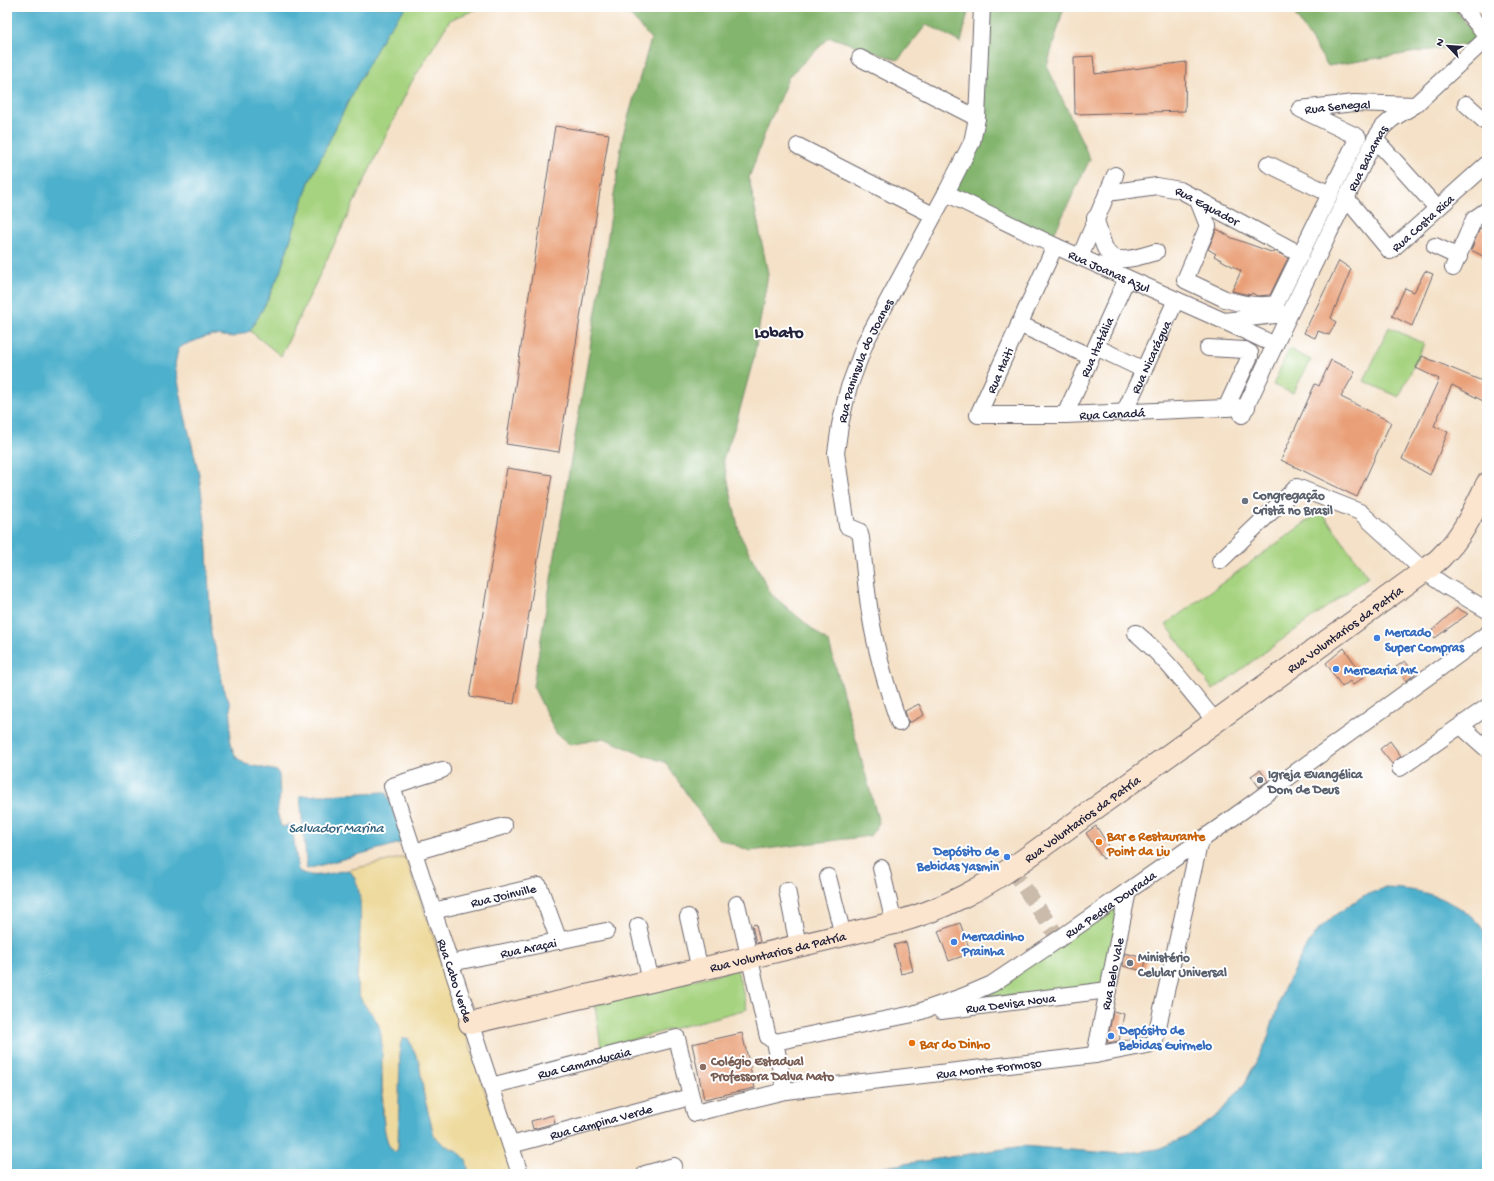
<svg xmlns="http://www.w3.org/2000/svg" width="1494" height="1181" font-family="'Gochi Hand',sans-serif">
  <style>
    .green { fill: #a6d37f; stroke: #647a5d }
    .forest { fill: #84b56e; stroke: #536c54 }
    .sand { fill: #eeda9e; stroke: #887e6c }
    .water { fill: #4db0cc; stroke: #386984 }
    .building { fill: #e9a078 }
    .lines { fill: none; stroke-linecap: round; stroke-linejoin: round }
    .street-tunnel { stroke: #cabbab; stroke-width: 16; stroke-dasharray: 16 8; stroke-linecap: butt }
    .street-casing { stroke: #6c656c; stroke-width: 18 }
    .secondary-casing { stroke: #6c656c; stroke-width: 24 }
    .street { stroke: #fff; stroke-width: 16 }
    .secondary { stroke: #fbe5cf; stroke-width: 22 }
    .worship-dot { fill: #6b7280; stroke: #fff; stroke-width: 1.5 }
    .shop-dot { fill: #3f7fe0; stroke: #fff; stroke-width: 1.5 }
    .food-dot { fill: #e8710a; stroke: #fff; stroke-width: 1.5 }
    .education-dot { fill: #8d6e63; stroke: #fff; stroke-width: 1.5 }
    .labels { text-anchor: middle; stroke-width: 4; stroke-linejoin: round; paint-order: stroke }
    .street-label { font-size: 13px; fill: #22223b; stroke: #fff }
    .worship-label { font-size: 13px; font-weight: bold; fill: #5b616d; stroke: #fff; text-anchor: start }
    .shop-label { font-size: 13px; font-weight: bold; fill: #366cbe; stroke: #fff; text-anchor: start }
    .food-label { font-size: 13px; font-weight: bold; fill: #c56008; stroke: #fff; text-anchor: start }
    .education-label { font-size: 13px; font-weight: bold; fill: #785e54; stroke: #fff; text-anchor: start }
    .water-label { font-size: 14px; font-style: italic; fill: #35627c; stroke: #fff }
    .district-label { font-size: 17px; font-weight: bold; fill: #22223b; stroke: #fff }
  </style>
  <rect width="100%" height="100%" fill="#fff"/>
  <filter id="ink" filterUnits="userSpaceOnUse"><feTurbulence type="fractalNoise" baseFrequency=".025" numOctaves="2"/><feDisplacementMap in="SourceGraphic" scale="8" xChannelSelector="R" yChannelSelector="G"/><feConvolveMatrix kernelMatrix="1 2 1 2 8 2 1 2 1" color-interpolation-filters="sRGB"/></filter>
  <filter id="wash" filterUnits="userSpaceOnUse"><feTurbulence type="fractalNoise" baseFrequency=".012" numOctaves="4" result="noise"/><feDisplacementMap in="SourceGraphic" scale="16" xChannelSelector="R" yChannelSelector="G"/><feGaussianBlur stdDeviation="0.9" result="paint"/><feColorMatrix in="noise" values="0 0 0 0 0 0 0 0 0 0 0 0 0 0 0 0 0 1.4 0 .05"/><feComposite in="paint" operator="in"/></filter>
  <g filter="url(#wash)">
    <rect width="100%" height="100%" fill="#f4e1c7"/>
    <path class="green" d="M406,7h76l-32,13 -40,65 -129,271 -31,-25 16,-28 14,-31 29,-90 42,-86 35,-64z
      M1389,327l35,17 -25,53 -35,-16z
      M1289,349l22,11 -18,33 -20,-8z
      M1321,511l47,66 -155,113 -47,-66z
      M1122,903l-17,84 -132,16 -2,-7z
      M737,969l10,40 -146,39 -6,-43z"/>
    <path class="forest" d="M623,7h346l-8,36 -34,-19 -29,36 -68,-23 -41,39 -24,57 -16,45 19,96 -14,83 -18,67 -13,35 17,76 31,59 58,49 50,180 -9,13 -120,15 -33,-13 -52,-76 -25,-8 -36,-16 -34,7 -14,-12 -23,-47 68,-404 22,-147 28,-96z
      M984,7h80l-17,59 43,93 -38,79 -103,-49 29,-54z
      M1290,7h164l26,35 -152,24z"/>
    <path class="sand" d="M405,857l22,61 86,256h-46l1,-6 -11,-17 -13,-6 -10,-9 -10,-40 -5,-34 -11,-23 -8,75 -2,34 -2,4 -3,-1 -4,-4 -5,-17 -3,-86 -15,-35 -6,-9 -3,-16 3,-45 -8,-66 -4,-3z"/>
    <path class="water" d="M7,7h399l-20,25 -35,64 -42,86 -29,90 -14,31 -16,28 -17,6 -20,-2 -8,2 -21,8 -6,4 -3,16 10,51 14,58 7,56 5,104 7,23 5,29 7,18 1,15 -1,18 2,11 4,9 9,7 32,7 2,4 1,21 -3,16 4,14 2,1 7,-3 2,2 6,44c13,11 34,2 50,0 23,16 7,88 9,114 1,21 16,26 22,42 5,15 2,39 3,55 0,13 -1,67 14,71l2,-4 2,-102 2,-7 6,-1 11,24 5,34 10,39 10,10 13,6 9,8 2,9 -1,6h-460z
      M386,792l18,50 -97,27 -7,-73z
      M1384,888c29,1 49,4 75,20 12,7 21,15 28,28v238h-637l27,-6 146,-22 98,8 37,-5 28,-12 32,-22 27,-32 21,-40 17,-52 20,-39 17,-24 15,-13 28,-19z"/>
    <g id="blocks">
      <path class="building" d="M1093,56l2,18 91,-12 -1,49 -110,3 -1,-57z
        M555,126l54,8 -50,318 -53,-8z
        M1480,228l7,4v26l-16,-8z
        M1217,229l15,9 42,15 1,-2 13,7 -18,37 -13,1 -5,-3 -2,2 -18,-4 9,-20 -27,-15 2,-2 -8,-5z
        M1339,261l12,8 -20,49 5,4 -7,13 -11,-4 -3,7 -11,-5z
        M1425,271l8,3 -21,52 -20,-10 13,-28 9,4z
        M1422,356l65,27v20l-35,-18 -18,41 14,6 -18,43 -28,-16 37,-80 -23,-11z
        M1331,360l24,12 -14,25 50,25 -34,75 -76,-37 34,-76 4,2z
        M507,468l45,7 -38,229 -45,-7z
        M1457,608l11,6 -33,24 -5,-6z
        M1344,648l20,29 -11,8 -3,-4 -8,6 -16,-24z
        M1405,661l10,13 -9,7 -10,-14z
        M919,704l5,11 -15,8 -4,-12z
        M1390,741l11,15 -9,8 -12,-15z
        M1260,770l8,11 -9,6 -8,-11z
        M1096,826l17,26 -10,7 -17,-26z
        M960,923l11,30 -22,8 -11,-30z
        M756,924l4,18 -4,1 -4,-18z
        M906,942l7,29 -12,3 -7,-29z
        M1125,953l22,6 -4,12 -20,-5z
        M1113,1011l11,3 -5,27 -12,2z
        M742,1033l13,55 -51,11 -12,-55z
        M553,1115l2,8 -22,6 -2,-8z"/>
    </g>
  </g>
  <g filter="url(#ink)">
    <use href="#blocks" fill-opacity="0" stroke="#6c656c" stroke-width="1"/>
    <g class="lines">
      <path class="street-tunnel" d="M1011,868l48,71"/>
      <defs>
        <g id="street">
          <path d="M1463,7l24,29"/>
          <path d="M860,58l117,60"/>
          <path d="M1466,104l21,19"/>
          <path d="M1375,139l62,69"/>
          <path d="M798,146l135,69"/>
          <path d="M1268,164l62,30"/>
          <path id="s1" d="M946,193l109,53 169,75 51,24"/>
          <path id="s2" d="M1107,193l50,-7 23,4 120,64"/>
          <path id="s3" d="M1197,198l11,28 -23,54 40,19c16,5 34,8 51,5l82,-167 -58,-28 54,-6 61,2"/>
          <path id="s4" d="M1346,198l44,53 97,-87"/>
          <path d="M1095,218c4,10 6,21 10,30 8,20 36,8 51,4"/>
          <path id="s5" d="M1055,246l-77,169h87l182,-8"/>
          <path d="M1435,246l24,11"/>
          <path d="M1080,257l35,-82"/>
          <path d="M1453,268l21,-49 13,-9"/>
          <path d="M1224,321l60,-7"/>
          <path d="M1019,324l72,33"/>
          <path d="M1096,347l48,23"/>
          <path d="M1208,348l37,2 5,3v3l-24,52"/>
          <path id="s6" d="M1124,413l52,-113"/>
          <path id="s7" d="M1065,415l62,-137"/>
          <path id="s8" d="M1242,415l48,-102 85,-174 8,-12 9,-8 23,-14 72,-67"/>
          <path d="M1220,561l77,-74 63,25 64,59 20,14 43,25"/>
          <path d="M1136,633c30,25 54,58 79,88"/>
          <path id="s9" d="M899,723c-10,-29 -19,-58 -25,-88 -7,-32 -9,-65 -13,-97l-2,-7 -12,-5 -11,-73 4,-28 8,-35 18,-49 80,-148 26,-51 5,-24 5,-111"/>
          <path d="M1461,726l26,23"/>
          <path d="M1400,768l87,-61"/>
          <path id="s10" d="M442,770l-50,16 128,388"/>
          <path d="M414,852l90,-26"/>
          <path d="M881,868l13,55"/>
          <path d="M828,877l15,58"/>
          <path d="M787,890l11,55"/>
          <path d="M737,904l31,133 7,5 10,49"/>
          <path id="s11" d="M433,911l106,-25 20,55"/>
          <path d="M688,917l12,53"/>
          <path d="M638,926l13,55"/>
          <path id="s12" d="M451,963l155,-32"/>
          <path id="s13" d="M941,1011l167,-21"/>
          <path id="s14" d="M775,1042l138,-28 51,-18 28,-12 67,-45 165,-115 263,-190"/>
          <path id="s15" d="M1095,1055l33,-164"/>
          <path id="s16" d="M491,1086l186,-48 18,75 90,-22 310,-36 57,-11 3,-4 45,-200"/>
          <path id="s17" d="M511,1145l179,-48"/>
          <path d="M645,1174l29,-8"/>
        </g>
        <g id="secondary">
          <path id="s18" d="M470,1023l181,-42 243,-58c49,-13 89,-35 131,-64l399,-288c7,-5 14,-10 19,-16 20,-19 32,-47 44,-71"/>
        </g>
      </defs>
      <use href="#street" class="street-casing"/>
      <use href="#secondary" class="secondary-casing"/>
      <use href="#street" class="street"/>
      <use href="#secondary" class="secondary"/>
    </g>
  </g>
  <g class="worship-dot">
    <circle cx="1245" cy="501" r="4"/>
    <circle cx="1260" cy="780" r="4"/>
    <circle cx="1130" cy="963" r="4"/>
  </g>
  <g class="shop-dot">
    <circle cx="1377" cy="638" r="4"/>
    <circle cx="1336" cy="669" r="4"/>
    <circle cx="1007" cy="857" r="4"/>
    <circle cx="954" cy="942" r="4"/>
    <circle cx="1111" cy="1036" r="4"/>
  </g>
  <g class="food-dot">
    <circle cx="1099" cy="842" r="4"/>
    <circle cx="912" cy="1043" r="4"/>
  </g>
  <circle class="education-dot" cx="703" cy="1067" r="4"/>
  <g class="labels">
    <g class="street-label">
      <text dy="5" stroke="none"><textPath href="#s3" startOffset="473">Rua Senegal</textPath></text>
      <text dy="5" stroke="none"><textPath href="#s8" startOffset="286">Rua Bahamas</textPath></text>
      <text dy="5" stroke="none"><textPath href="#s2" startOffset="105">Rua Equador</textPath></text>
      <text dy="5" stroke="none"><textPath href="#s4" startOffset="112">Rua Costa Rica</textPath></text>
      <text dy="5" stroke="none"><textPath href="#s1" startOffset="181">Rua Joanas Azul</textPath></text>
      <text dy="5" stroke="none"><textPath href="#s7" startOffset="75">Rua Itatália</textPath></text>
      <text dy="5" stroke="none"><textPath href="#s6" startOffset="62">Rua Nicarágua</textPath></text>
      <text dy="5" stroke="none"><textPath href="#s9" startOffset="381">Rua Paninsula do Joanes</textPath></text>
      <text transform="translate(999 370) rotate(-66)" y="5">Rua Haiti</text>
      <text dy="5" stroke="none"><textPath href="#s5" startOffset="320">Rua Canadá</textPath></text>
      <text dy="5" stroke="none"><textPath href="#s18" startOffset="976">Rua Voluntarios da Patría</textPath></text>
      <text dy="5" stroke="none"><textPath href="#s18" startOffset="652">Rua Voluntarios da Patría</textPath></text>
      <text dy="5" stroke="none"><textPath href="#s11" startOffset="72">Rua Joinville</textPath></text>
      <text dy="5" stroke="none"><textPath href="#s14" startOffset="368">Rua Pedra Dourada</textPath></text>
      <text dy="5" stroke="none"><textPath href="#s12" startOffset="79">Rua Araçai</textPath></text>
      <text dy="5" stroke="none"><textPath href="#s18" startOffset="316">Rua Voluntarios da Patría</textPath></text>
      <text dy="5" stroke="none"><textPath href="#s15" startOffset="83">Rua Belo Vale</textPath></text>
      <text dy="5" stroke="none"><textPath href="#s10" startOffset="257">Rua Cabo Verde</textPath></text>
      <text dy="5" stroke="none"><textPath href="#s13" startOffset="70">Rua Devisa Nova</textPath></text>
      <text dy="5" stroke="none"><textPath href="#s16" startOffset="96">Rua Camanducaia</textPath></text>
      <text dy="5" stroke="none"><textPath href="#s16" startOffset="567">Rua Monte Formoso</textPath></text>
      <text dy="5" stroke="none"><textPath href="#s17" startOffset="93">Rua Campina Verde</textPath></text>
    </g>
    <g class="worship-label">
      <text x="1253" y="499">Congregação<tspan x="1253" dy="15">Cristã no Brasil</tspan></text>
      <text x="1268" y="778">Igreja Evangélica<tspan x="1268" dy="15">Dom de Deus</tspan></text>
      <text x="1138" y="961">Ministério<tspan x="1138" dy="15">Celular Universal</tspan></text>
    </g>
    <g class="shop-label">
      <text x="1385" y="636">Mercado<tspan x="1385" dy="15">Super Compras</tspan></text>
      <text x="1344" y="674">Mercearia MK</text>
      <text x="999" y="855" text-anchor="end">Depósito de<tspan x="999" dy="15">Bebidas Yasmin</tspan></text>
      <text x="962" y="940">Mercadinho<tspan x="962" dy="15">Prainha</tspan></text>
      <text x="1119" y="1034">Depósito de<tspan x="1119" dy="15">Bebidas Guirmelo</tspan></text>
    </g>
    <g class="food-label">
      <text x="1107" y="840">Bar e Restaurante<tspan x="1107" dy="15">Point da Liu</tspan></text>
      <text x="920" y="1048">Bar do Dinho</text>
    </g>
    <g class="education-label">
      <text x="711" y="1065">Colégio Estadual<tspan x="711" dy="15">Professora Dalva Mato</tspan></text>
    </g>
    <g class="water-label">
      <text x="336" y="832">Salvador Marina</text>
    </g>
    <g class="district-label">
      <text x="779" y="337">Lobato</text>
    </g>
  </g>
  <rect width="1494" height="1181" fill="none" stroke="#fff" stroke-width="24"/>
  <g transform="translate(1448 46) rotate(295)" stroke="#ffffff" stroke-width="3" paint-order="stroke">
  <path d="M0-3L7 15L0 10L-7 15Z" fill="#22223b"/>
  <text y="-6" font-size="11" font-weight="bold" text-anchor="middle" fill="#22223b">N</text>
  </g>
</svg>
